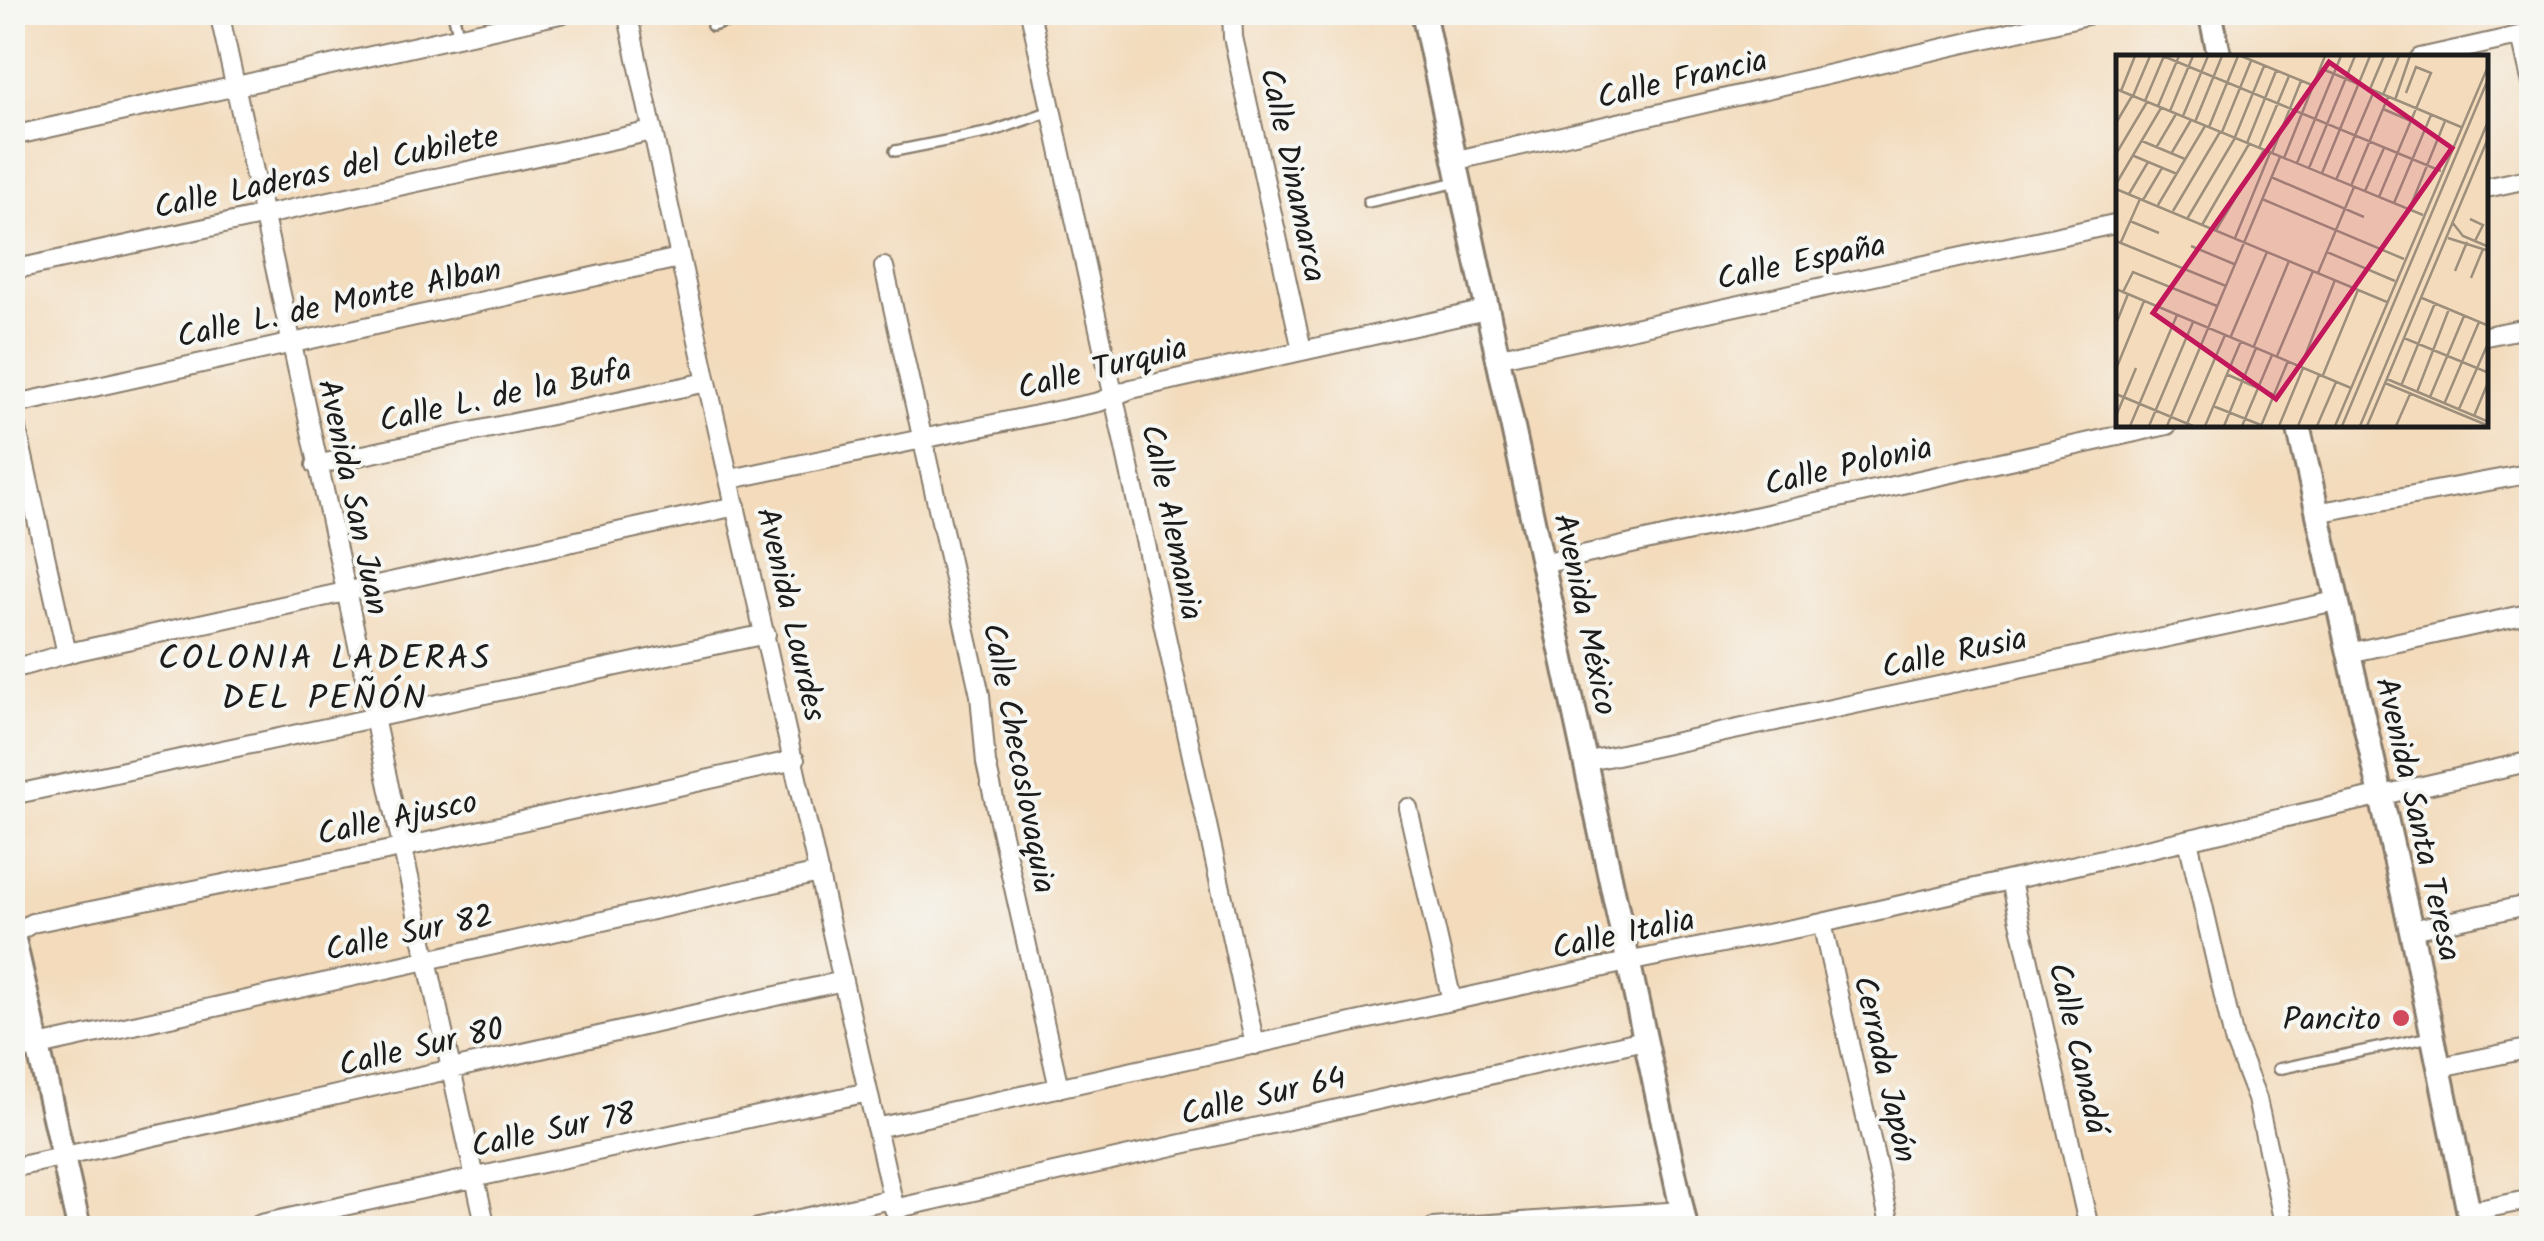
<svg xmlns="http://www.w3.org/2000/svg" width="2544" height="1241" font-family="Kalam,sans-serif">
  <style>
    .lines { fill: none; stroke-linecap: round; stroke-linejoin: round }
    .service-casing { stroke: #887c6c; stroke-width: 14 }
    .minor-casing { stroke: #887c6c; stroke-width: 22 }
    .tertiary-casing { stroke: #887c6c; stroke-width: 28 }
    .service { stroke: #fff; stroke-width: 9 }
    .minor { stroke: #fff; stroke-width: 18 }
    .tertiary { stroke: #fff; stroke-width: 22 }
    .poi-dot { fill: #d1495b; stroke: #f6f6f2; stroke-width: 4 }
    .labels { text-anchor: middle; stroke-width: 8; stroke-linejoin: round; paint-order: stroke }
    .street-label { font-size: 32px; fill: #1c1c1c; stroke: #f6f6f2 }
    .poi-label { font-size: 32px; fill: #1c1c1c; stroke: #f6f6f2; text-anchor: end }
    .neighbourhood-label { font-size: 35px; letter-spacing: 2.5px; fill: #1c1c1c; stroke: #f6f6f2 }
    .inset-road { fill: none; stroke: #9d8f7c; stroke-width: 2.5 }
    .view { fill: #c2185b; fill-opacity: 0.15; stroke: #c2185b; stroke-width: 5 }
    .inset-edge { fill: none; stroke: #1c1c1c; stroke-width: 5 }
  </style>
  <rect width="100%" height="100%" fill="#f6f6f2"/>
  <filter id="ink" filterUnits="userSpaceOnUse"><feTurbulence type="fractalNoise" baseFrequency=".01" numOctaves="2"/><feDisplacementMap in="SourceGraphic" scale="20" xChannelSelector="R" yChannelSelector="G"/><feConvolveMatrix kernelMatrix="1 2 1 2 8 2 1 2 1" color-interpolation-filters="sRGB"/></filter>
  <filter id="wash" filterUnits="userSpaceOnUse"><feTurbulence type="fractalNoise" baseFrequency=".0048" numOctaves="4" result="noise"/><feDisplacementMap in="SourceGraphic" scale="40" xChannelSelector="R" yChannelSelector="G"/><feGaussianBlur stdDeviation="2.25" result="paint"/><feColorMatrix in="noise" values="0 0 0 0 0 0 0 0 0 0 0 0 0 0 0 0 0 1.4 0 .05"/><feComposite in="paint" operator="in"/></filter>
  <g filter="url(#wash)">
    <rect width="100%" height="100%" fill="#f3dbbc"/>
  </g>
  <g filter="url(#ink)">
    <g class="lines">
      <defs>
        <path id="service" d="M453,12l6,26
          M712,26l17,-5 2,-9
          M895,151l96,-19 60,-21
          M1368,202l90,-20
          M2278,1069l152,-32"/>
        <path id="minor" d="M219,12l267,1216
          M627,12l80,370 192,846
          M1030,12l225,1033
          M1232,12l1,25 69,313
          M2521,36l11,48
          M2420,58l112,-25
          M12,136l557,-124
          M1453,161l647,-149
          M2486,188l46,-10
          M884,267l96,428 6,68 73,325
          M12,270l640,-139
          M2486,336l46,-9
          M1496,358l623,-135
          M12,405l667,-147
          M12,407l55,247
          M316,465l391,-83
          M731,479l368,-77 32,-13 355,-79
          M2316,513l216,-40
          M1542,564l625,-139
          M2348,653l184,-40
          M12,669l65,-18 659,-145
          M1584,762l752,-161
          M12,795l754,-161
          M1408,808l44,193
          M2188,840l46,200 23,59 28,129
          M2011,881l78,347
          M1822,923l69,305
          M2411,930l121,-26
          M12,935l20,-12 369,-75 394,-88
          M12,1052l807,-179
          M2440,1067l92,-19
          M876,1128l751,-166 195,-39 710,-162
          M12,1168l831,-187
          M894,1209l750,-169
          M2469,1212l63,-13
          M252,1228l9,-4 607,-132
          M758,1228l133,-29
          M1433,1228l249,-17"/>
        <path id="tertiary" d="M1423,12l263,1216
          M2210,12l10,46
          M2298,425l113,505 61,298
          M12,931l67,297"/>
      </defs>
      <use href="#service" class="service-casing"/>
      <use href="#minor" class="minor-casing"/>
      <use href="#tertiary" class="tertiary-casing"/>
      <use href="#service" class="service"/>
      <use href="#minor" class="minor"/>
      <use href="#tertiary" class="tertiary"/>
    </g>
  </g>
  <circle class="poi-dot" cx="2401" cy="1018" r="10"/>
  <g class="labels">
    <g class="street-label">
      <text transform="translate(1682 78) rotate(-13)" y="11">Calle Francia</text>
      <text transform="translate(326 171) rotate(-12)" y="11">Calle Laderas del Cubilete</text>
      <text transform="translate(1294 175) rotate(78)" y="11">Calle Dinamarca</text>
      <text transform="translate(1801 261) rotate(-12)" y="11">Calle España</text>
      <text transform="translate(339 302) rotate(-12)" y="11">Calle L. de Monte Alban</text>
      <text transform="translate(1102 367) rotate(-14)" y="11">Calle Turquia</text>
      <text transform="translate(505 394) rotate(-12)" y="11">Calle L. de la Bufa</text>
      <text transform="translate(1848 465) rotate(-13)" y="11">Calle Polonia</text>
      <text transform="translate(354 497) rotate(78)" y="11">Avenida San Juan</text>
      <text transform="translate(1173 522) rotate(78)" y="11">Calle Alemania</text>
      <text transform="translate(792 614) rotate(77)" y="11">Avenida Lourdes</text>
      <text transform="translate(1586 614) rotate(78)" y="11">Avenida México</text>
      <text transform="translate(1954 652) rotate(-12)" y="11">Calle Rusia</text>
      <text transform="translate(1020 758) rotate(79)" y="11">Calle Checoslovaquia</text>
      <text transform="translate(397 817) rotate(-12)" y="11">Calle Ajusco</text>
      <text transform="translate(2419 819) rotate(77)" y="11">Avenida Santa Teresa</text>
      <text transform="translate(409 932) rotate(-12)" y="11">Calle Sur 82</text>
      <text transform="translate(1623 933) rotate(-12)" y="11">Calle Italia</text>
      <text transform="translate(421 1046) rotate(-13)" y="11">Calle Sur 80</text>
      <text transform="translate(2079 1048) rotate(77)" y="11">Calle Canadá</text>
      <text transform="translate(1886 1069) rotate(77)" y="11">Cerrada Japón</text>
      <text transform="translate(1263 1095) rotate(-13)" y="11">Calle Sur 64</text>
      <text transform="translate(553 1129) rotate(-12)" y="11">Calle Sur 78</text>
    </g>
    <g class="poi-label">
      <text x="2381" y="1029">Pancito</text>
    </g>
    <g class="neighbourhood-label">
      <text x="325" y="669">COLONIA LADERAS<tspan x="325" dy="40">DEL PEÑÓN</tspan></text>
    </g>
  </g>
  <g transform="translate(2116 55)">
    <rect width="372" height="372" fill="#f3dbbc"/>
    <path class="inset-road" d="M47,1l278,115M125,1l71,29M204,13l141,59M0,34l307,126M254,34l14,-33M5,36l14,-35M267,40l16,-39M17,41l17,-40M279,45l15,-44M29,46l19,-45M42,51l21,-50M267,54l28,12M54,56l23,-55M67,61l25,-60M79,67l27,-66M0,68l16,-27M93,72l29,-71M106,77l29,-71M119,82l29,-71M26,86l43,18M131,88l29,-72M40,93l20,-34M143,93l30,-72M156,98l29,-72M0,99l31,-52M55,99l20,-34M18,101l43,18M168,103l41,-102M181,108l44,-107M193,113l46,-112M206,118l48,-117M155,122l93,40M220,125l38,-89M0,129l45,-76M235,131l37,-89M0,134l271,113M249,136l19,-43M13,139l19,-32M263,142l52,-124 -15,-6 -10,26M146,144l142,60M27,145l19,-32M278,148l37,-88M42,150l47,-79M293,155l36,-89M57,156l47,-79M71,164l48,-81M354,164l13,6 -8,16M14,166l29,12M336,167l11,14 26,11M86,170l47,-81M100,175l48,-80M119,183l35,-85M332,183l41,13M0,186l110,45M5,187l19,-43M75,191l43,18M211,197l68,29M339,216l12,-29M202,218l36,-86M355,223l12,-29M0,234l235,99M7,237l10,-20 84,34M306,243l67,28M0,269l12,-30M115,281l36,-84M288,283l85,35M138,291l35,-85M161,301l36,-85M185,311l34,-86M0,314l28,-68M110,319l48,21M207,320l35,-85M271,324l102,43M269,328l104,43M285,331l34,-83M301,337l32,-83M0,339l77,32M314,342l34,-81M329,347l34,-80M97,351l48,19M343,354l30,-68M0,361l20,-48M358,361l15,-36M14,371l47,-111M33,371l44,-104M51,371l113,-269M70,371l39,-91M89,371l36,-85M108,371l32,-78M126,371l30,-71M145,371l27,-65M163,371l24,-58M182,371l21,-51M201,371l19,-44M219,371l154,-362M226,371l147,-349M244,371l129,-307M251,371l122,-290M280,371l14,-32"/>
    <path class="view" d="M213,7l123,86 -176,251 -123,-86z"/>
    <rect width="372" height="372" class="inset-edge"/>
  </g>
  <rect width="2544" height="1241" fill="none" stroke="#f6f6f2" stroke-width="50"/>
</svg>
